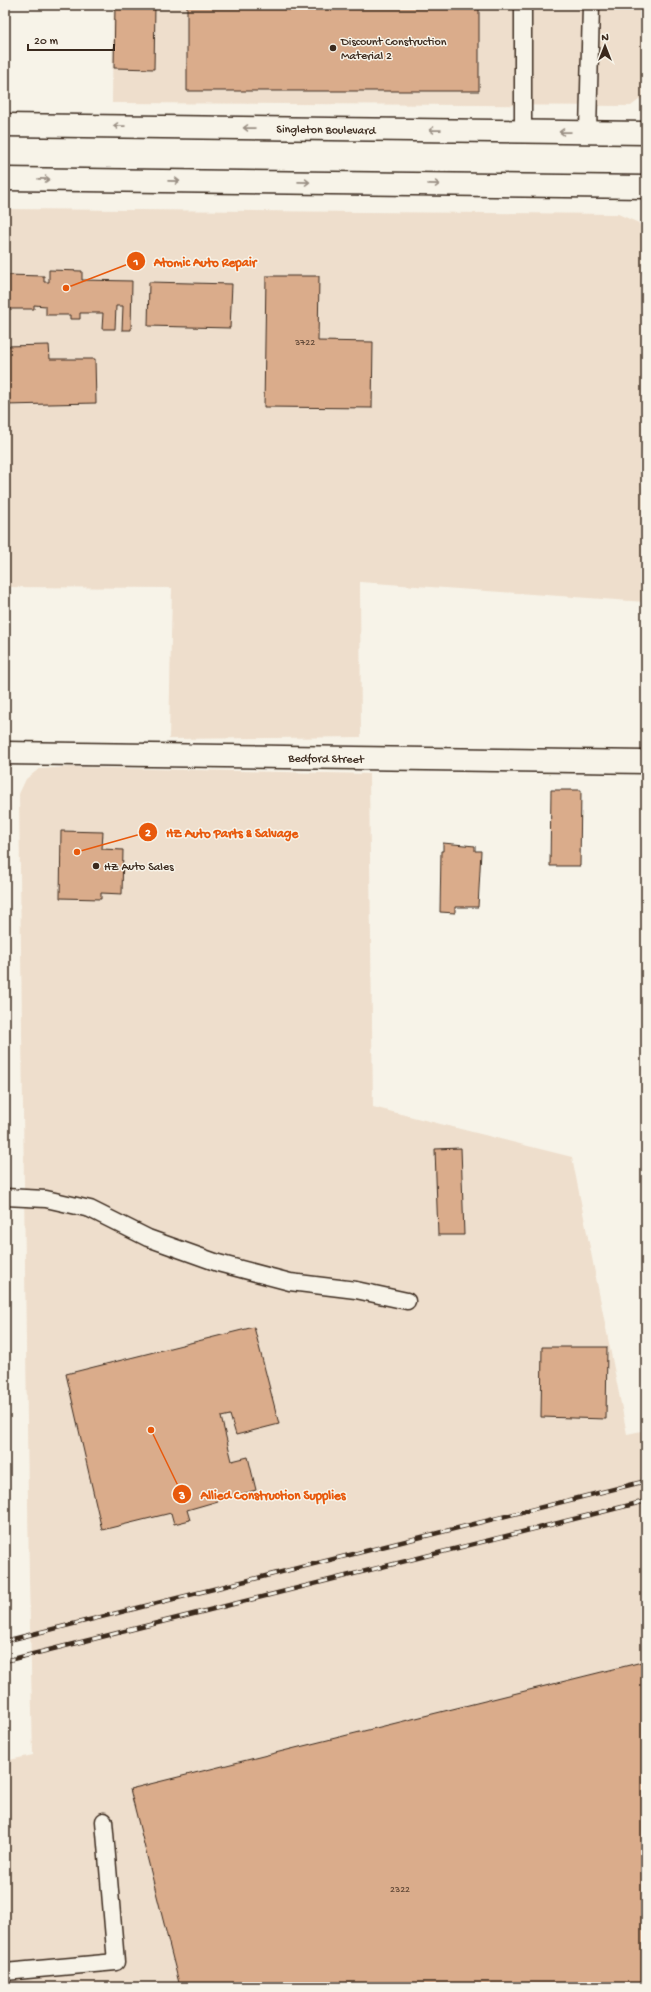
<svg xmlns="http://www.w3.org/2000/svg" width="651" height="1992" font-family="'Gochi Hand',sans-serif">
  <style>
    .built { fill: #eedecc }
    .building { fill: #daac8b; stroke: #3b2a1e }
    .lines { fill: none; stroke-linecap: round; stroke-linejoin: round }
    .lane-casing { stroke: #3b2a1e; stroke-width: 19 }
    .street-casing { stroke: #3b2a1e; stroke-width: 25 }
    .secondary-casing { stroke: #3b2a1e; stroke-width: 25 }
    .lane { stroke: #f7f3e8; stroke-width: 16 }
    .street { stroke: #f7f3e8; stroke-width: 22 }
    .secondary { stroke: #f7f3e8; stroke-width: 22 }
    .rail-casing { stroke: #3b2a1e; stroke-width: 4.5 }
    .rail { stroke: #f7f3e8; stroke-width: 3; stroke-dasharray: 9; stroke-linecap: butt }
    .oneway { stroke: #998e83 }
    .poi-dot { fill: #3b2a1e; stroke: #f7f3e8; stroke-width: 1.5 }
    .labels { text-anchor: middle; stroke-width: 3; stroke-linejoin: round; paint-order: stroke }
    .number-label { font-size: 10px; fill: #634a39 }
    .poi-label { font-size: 12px; fill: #3b2a1e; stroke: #f7f3e8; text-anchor: start }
    .street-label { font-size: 12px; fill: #3b2a1e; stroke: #f7f3e8 }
    .leader { fill: none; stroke: #e8590c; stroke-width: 1.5 }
    .callout-dot { fill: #e8590c; stroke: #f7f3e8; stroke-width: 1.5 }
    .mark-label { font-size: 12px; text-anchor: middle; font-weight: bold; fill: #fff }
    .callout-label { font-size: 13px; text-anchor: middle; font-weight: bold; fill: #e8590c; stroke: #f7f3e8; stroke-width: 3; stroke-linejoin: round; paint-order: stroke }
  </style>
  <rect width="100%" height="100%" fill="#f7f3e8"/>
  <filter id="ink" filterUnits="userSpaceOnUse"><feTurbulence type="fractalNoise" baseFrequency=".025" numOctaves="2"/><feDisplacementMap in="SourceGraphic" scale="8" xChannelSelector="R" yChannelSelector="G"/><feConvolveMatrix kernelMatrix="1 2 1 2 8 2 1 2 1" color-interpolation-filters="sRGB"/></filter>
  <g filter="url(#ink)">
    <path class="built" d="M113,5h533v86l-2,5 -13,10 -519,-3z
      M5,209l613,5 21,9 7,14 -1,365 -285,-20 1,155 -192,2 3,-151 -166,-1z
      M69,767l300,7 4,333 199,50 55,277 19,-4v557h-641v-226l28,-6 -4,-175 -10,-786 7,-15 13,-10z"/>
    <path class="building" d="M115,5h40l-1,64 -40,-1z
      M187,5h292v86h-292z
      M49,270l33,1v9l50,1 -1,49h-9l1,-24h-7l-1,23h-13l1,-16h-23v6h-10v-4h-24v-9l-12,-1v4h-28l-1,-34 39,1v6h5z
      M266,276h53l-1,65 55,1 -1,66 -108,-1z
      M149,282l83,2 -2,44 -82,-2z
      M49,345l1,14h45l1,44 -91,2v-59z
      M551,790h30l-1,76h-30z
      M61,831l42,1 -1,17 21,1 -1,44 -21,-1v6l-41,-1z
      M443,843l32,3v5h6l-3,56h-23v6l-15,-1 1,-61h2z
      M461,1148l3,87h-26l-3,-86z
      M254,1327l25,97 -43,11 -6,-20 -9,2 11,44 16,-4 8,33 -69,20 3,10 -16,4 -3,-11 -69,17 -36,-156z
      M542,1347h65l-1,72 -65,-2z
      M646,1661v326h-466l-50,-198z"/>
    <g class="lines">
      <defs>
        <path id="lane" d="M523,131v-126
          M588,132l3,-127
          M5,1197l41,2 44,10 58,29 70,25 72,19 66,8 51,11
          M5,1972l111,-10 -12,-141"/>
        <path id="street" d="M5,753l641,9"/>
        <path id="secondary" d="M5,125l641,8
          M5,179l641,8"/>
      </defs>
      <use href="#lane" class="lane-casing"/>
      <use href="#street" class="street-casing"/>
      <use href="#secondary" class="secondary-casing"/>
      <use href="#lane" class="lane"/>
      <use href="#street" class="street"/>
      <use href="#secondary" class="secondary"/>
      <defs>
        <path id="rail" d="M5,1641l641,-160
          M5,1661l641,-160"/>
      </defs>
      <use href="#rail" class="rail-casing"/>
      <use href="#rail" class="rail"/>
    </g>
    <defs><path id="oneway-shaft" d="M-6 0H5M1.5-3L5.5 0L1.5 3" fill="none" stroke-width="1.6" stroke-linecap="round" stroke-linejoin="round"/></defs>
    <g class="oneway">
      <use href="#oneway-shaft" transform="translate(119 126) rotate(-179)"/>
      <use href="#oneway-shaft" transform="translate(249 128) rotate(-179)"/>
      <use href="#oneway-shaft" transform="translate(435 130) rotate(-179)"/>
      <use href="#oneway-shaft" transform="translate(565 132) rotate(-179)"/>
      <use href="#oneway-shaft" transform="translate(44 179) rotate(1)"/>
      <use href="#oneway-shaft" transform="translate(174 181) rotate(1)"/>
      <use href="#oneway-shaft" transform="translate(304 182) rotate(1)"/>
      <use href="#oneway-shaft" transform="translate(434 184) rotate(1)"/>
    </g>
  </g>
  <g class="poi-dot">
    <circle cx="333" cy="48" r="4"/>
    <circle cx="96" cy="866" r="4"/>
  </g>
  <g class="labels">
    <g class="number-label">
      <text x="305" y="345">3722</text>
      <text x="400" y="1892">2322</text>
    </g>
    <g class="poi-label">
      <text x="341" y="45">Discount Construction<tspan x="341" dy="14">Material 2</tspan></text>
      <text x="104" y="870">HZ Auto Sales</text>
    </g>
    <g class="street-label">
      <text transform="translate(326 129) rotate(1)" y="4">Singleton Boulevard</text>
      <text transform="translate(326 758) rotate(1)" y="4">Bedford Street</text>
    </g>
  </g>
  <path class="leader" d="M66 288L136 261M77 852L148 832M151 1430L182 1494"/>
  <g class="callout-dot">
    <circle cx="66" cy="288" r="4"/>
    <circle cx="77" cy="852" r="4"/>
    <circle cx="151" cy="1430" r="4"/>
    <circle cx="136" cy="261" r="10"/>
    <circle cx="148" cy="832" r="10"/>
    <circle cx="182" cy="1494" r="10"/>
  </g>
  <g class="mark-label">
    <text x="136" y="265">1</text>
    <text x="148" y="836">2</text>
    <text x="182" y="1499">3</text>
  </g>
  <g class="callout-label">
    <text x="205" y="266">Atomic Auto Repair</text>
    <text x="232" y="837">HZ Auto Parts &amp; Salvage</text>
    <text x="273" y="1499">Allied Construction Supplies</text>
  </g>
  <rect width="651" height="1992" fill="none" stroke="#f7f3e8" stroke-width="20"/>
  <rect x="10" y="10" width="631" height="1972" fill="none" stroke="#3b2a1e" stroke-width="1.5" filter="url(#ink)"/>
  <g transform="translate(605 46)" stroke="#f7f3e8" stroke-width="3" paint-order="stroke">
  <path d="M0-3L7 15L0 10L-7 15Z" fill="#3b2a1e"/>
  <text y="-6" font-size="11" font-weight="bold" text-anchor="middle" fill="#3b2a1e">N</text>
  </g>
  <path d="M28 44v6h86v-6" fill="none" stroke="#3b2a1e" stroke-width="2"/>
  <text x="34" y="44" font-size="12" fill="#3b2a1e" stroke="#f7f3e8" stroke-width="3" paint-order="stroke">20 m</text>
</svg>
